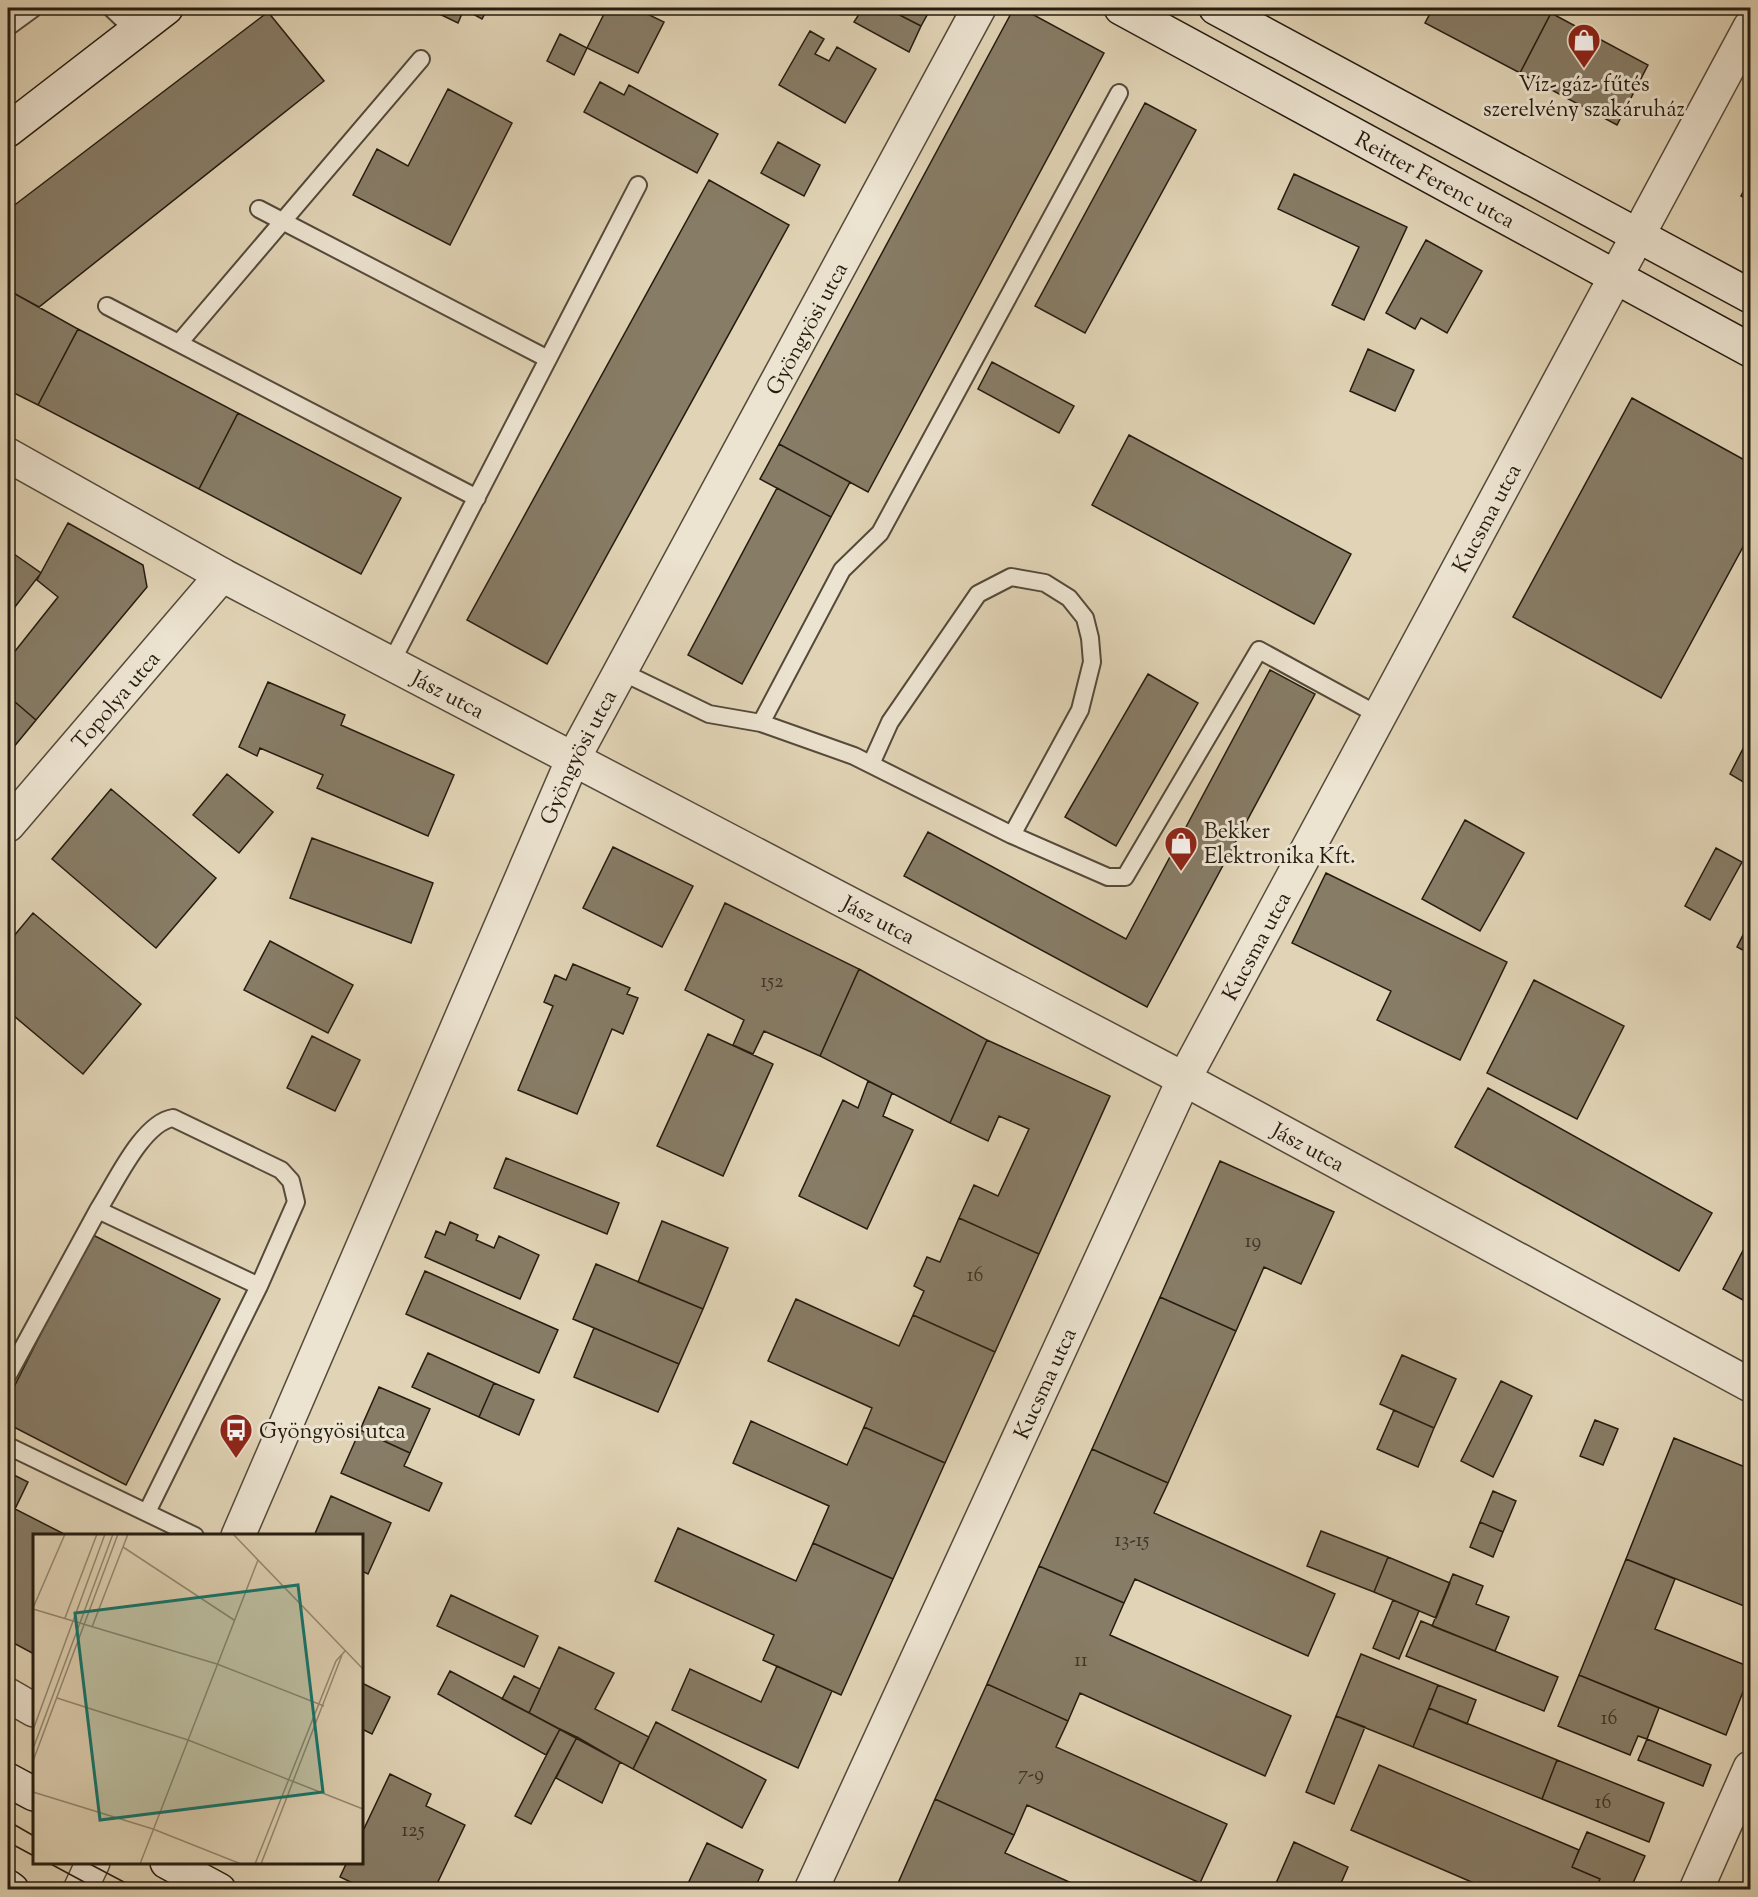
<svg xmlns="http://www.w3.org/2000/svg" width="1758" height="1897" font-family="'Sorts Mill Goudy',serif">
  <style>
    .building { fill: #877c66; stroke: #251c10; stroke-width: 1.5 }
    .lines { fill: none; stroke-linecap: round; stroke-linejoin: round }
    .lane-casing { stroke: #544a3a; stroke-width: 20 }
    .street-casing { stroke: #544a3a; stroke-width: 36 }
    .secondary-casing { stroke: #251c10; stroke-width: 36 }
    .lane { stroke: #ece3d0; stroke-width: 16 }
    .street { stroke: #ece3d0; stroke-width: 33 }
    .secondary { stroke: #ece3d0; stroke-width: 33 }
    .tram { stroke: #251c10; stroke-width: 1.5 }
    .labels { text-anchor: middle; stroke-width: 6; stroke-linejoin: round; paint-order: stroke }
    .number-label { font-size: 20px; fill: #3e3426 }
    .poi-label { font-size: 22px; fill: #251c10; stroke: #ece3d0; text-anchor: start }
    .street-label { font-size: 22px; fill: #251c10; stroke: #ece3d0 }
    .inset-road { fill: none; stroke: #968a74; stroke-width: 1.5 }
    .view { fill: #0f766e; fill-opacity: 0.15; stroke: #0f766e; stroke-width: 3 }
    .inset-edge { fill: none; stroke: #251c10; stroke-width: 3 }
  </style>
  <rect width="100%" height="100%" fill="#e1d4b6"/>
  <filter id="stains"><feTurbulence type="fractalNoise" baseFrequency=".00333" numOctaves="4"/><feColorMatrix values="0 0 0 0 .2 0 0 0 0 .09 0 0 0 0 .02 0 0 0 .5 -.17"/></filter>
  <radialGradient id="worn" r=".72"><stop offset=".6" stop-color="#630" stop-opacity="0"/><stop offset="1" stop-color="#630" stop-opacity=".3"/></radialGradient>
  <path class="building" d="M427,8h61l-6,11 -18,-10 -6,14z
    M607,8h28l29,14 -26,51 -51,-25z
    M863,8h23l35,18 -12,26 -55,-30z
    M886,8h45l-10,18z
    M1014,8h7l83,45 -236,439 -89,-48z
    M1433,8h107l11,5 -31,60 -95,-50z
    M268,12l56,69 -285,226 -31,-17v-80z
    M1551,13l97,52 -31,60 -97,-52z
    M810,31l14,8 -9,15 14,7 8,-14 39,22 -31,54 -66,-38z
    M560,34l27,14 -13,27 -27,-14z
    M600,82l24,13 5,-10 89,49 -21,39 -113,-61z
    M448,89l64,34 -62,122 -97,-50 24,-46 31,17z
    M1145,103l51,27 -111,203 -50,-27z
    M778,142l42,23 -16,31 -43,-23z
    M1294,174l113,53 -43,93 -32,-15 27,-58 -81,-38z
    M1750,179v22l-9,-5z
    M709,180l80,45 -242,439 -80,-44z
    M1426,240l56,31 -35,62 -26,-15 -6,11 -29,-16z
    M8,290l70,39 -40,76 -30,-15z
    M78,329l160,84 -39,76 -161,-84z
    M1368,349l46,21 -19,41 -45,-20z
    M992,362l82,44 -15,27 -81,-44z
    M1632,398l118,65v71l-89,164 -148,-81z
    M238,413l163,85 -40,76 -162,-85z
    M1129,435l222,119 -37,70 -222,-119z
    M779,444l71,38 -19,35 -71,-38z
    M777,488l54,29 -89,167 -54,-29z
    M68,523l75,42 4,22 -111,133 -28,-24v-36l50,-63 -21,-17z
    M14,554l27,19 -33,43v-53z
    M1270,670l45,24 -168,313 -243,-131 24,-44 198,107z
    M1148,674l50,29 -82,143 -51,-29z
    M268,682l77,33 -4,10 113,50 -26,61 -111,-48 6,-13 -63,-27 -3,8 -18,-9z
    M8,696l28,24 -28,34z
    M1750,735v51l-20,-12z
    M227,774l46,38 -34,41 -46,-38z
    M111,789l105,89 -60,70 -104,-89z
    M1465,820l59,33 -44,78 -58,-32z
    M312,838l121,45 -22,60 -121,-45z
    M613,847l80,39 -31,61 -79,-39z
    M1716,848l26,14 -32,58 -25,-14z
    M1326,873l181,89 -47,98 -83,-40 14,-29 -99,-48z
    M725,903l134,66 -39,87 -56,-25 -11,23 -20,-9 11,-25 -59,-30z
    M33,913l108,91 -58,70 -75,-63v-68z
    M1750,921v33l-13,-7z
    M270,941l83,44 -25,48 -84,-43z
    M573,964l57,24 -3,6 11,4 -15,36 -11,-5 -35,85 -59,-24 35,-84 -9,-4 11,-27 11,5z
    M859,969l128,71 -37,83 -130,-67z
    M1534,980l90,46 -47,93 -90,-46z
    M708,1034l65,30 -50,112 -66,-30z
    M312,1036l48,24 -25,51 -48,-23z
    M987,1040l123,56 -71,158 -80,-36 15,-33 24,11 31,-67 -30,-13 -11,25 -38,-18z
    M868,1081l24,12 -9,23 30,14 -46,99 -68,-33 44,-96 15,8z
    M1488,1088l224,125 -33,58 -224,-124z
    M506,1158l113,45 -12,31 -113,-46z
    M1220,1161l114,51 -33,72 -37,-17 -28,64 -76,-34z
    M959,1218l80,36 -44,98 -82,-37 11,-24 -10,-5 13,-29 13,5z
    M662,1221l66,27 -25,61 -65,-27z
    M450,1222l28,13 -2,5 18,8 5,-12 40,19 -19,44 -95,-42 11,-26 9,4z
    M91,1234l129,65 -94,186 -118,-61v-25z
    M1750,1237v67l-27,-15z
    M596,1264l107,45 -24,55 -106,-45z
    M425,1271l133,59 -19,43 -133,-59z
    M1160,1297l76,34 -68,152 -76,-34z
    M796,1299l103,47 14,-31 82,37 -50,111 -81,-36 8,-19 -104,-47z
    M594,1328l85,36 -21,48 -84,-35z
    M428,1353l66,30 -15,34 -67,-30z
    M1402,1355l54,24 -22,49 -54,-24z
    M1501,1381l31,15 -39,81 -32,-16z
    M494,1383l40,17 -15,35 -40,-18z
    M379,1387l51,22 -20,44 -50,-23z
    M1394,1410l40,18 -16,39 -41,-18z
    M1595,1420l23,9 -15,36 -23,-9z
    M751,1421l96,44 17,-38 81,36 -52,116 -80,-36 16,-37 -96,-43z
    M360,1430l50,23 -6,13 38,17 -13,28 -88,-38z
    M1674,1438l76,31 -1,139 -123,-49z
    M1092,1449l76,34 -14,30 181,81 -27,62 -173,-77 -11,24 -85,-37z
    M8,1472l20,10 -13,27 53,27h-34v118l-26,-14z
    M1493,1491l23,10 -13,31 -23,-10z
    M331,1496l60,27 -23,51 -6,-3v-35h-48z
    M1480,1522l23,10 -10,25 -23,-10z
    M678,1528l118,53 17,-38 80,36 -52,116 -78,-35 11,-25 -119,-54z
    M1321,1531l67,26 -14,35 -67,-26z
    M1388,1557l62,26 -14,35 -62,-26z
    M1626,1559l49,20 -20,50 95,38v7l-24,61 -147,-60z
    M1039,1566l85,37 -14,32 181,81 -26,60 -185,-83 -12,28 -81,-37z
    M1453,1574l30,12 -7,18 33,13 -14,34 -63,-25z
    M451,1595l87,41 -14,31 -87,-41z
    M1393,1600l26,11 -20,48 -26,-11z
    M1421,1621l137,56 -14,34 -138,-55z
    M559,1647l55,26 -19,36 54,28 -16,32 -104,-56z
    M1361,1654l77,31 -25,62 -77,-31z
    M777,1666l55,25 -34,77 -126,-58 18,-41 71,33z
    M450,1671l110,58 -14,26 -108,-61z
    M1579,1675l80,33 -12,31 -9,-3 -8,19 -72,-29z
    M514,1676l26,13 -11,24 -27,-14z
    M362,1683l28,14 -18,37 -10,-5z
    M987,1684l81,37 -12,26 171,77 -27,59 -173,-78 -13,30 -79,-36z
    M1438,1685l38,15 -9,24 -38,-16z
    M1429,1708l128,52 -15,39 -129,-52z
    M1336,1716l29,11 -31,77 -28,-12z
    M656,1722l110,58 -24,48 -109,-59z
    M560,1729l17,8 -46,87 -16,-8z
    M577,1737l43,25 -18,41 -46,-25z
    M1647,1739l64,26 -8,21 -65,-26z
    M1557,1760l107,43 -15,39 -107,-43z
    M1379,1765l200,85 -7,17 28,12 -5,11h-105l-139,-60z
    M390,1774l41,20 -5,12 39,19 -31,65h-40l-7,-4 -2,4h-18l-27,-13 7,-15h15v-29z
    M935,1799l79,36 -9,18 82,37h-192z
    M1587,1832l58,24 -15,34h-35l5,-11 -28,-12z
    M1294,1842l54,25 -10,23h-65z
    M707,1843l56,27 -9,20h-69z"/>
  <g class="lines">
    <defs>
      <path id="lane" d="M111,8l24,23
        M8,27l26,-19
        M259,209l289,150
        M107,306l370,192
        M179,343l242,-284
        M391,663l247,-478
        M620,671l89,43 52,9 93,33 158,79 96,42h17l134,-227 121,66
        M761,723l81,-153 38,-37 239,-440
        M871,764l19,-42 88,-128 33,-17 34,6 24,15 16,20 5,20 2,24 -12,48 -68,125
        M98,1210c17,-26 44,-87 75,-92l108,52 10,11 5,21 -37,84
        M8,1375l90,-165 161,76 -112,226
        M8,1446l187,90"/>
      <g id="street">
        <path id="s1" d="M8,455l214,120 962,504 566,306"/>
        <path id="s2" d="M8,825l214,-250"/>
        <path id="s3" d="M238,1536l335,-777 406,-751"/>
        <path d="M8,1695l26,15"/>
        <path d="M80,1890l13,-28"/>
        <path id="s4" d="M811,1890l373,-811 566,-1052"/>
        <path d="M1696,1890l54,-122"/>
      </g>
      <g id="secondary">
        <path id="s5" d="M1121,8l629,342"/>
        <path d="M1216,8l534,288"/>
        <path d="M8,130l158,-122"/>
        <path d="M8,1780l26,14"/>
        <path d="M167,1862l52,28"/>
        <path d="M8,1887l4,3"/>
      </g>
    </defs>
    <use href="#lane" class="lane-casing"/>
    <use href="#street" class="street-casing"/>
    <use href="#secondary" class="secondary-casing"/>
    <use href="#lane" class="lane"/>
    <use href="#street" class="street"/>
    <use href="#secondary" class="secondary"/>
    <path class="tram" d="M8,1821l26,15
      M8,1842l26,14
      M47,1862l52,28
      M86,1862l53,28"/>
  </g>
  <defs>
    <symbol id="shop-pin" viewBox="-11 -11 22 30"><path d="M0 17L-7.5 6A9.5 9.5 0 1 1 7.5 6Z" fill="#8f2418" stroke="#ece3d0"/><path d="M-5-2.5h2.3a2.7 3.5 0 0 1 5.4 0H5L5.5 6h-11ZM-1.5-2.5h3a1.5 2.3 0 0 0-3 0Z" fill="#fff"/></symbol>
    <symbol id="bus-pin" viewBox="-11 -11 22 30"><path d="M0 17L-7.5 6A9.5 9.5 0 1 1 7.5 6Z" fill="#8f2418" stroke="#ece3d0"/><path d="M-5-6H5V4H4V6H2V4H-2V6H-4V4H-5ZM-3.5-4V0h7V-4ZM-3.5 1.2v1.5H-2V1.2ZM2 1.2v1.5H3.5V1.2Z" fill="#fff"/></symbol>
  </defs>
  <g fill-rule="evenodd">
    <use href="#shop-pin" x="1565" y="21" width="38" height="52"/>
    <use href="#shop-pin" x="1162" y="824" width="38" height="52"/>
    <use href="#bus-pin" x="217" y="1411" width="38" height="52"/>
  </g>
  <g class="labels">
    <g class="number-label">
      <text x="772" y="987">152</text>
      <text x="1253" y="1247">19</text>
      <text x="975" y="1281">16</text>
      <text x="1132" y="1546">13-15</text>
      <text x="1081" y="1666">11</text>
      <text x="1609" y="1724">16</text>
      <text x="1031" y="1780">7-9</text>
      <text x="1603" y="1808">16</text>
      <text x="413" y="1836">125</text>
    </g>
    <g class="poi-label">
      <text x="1584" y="91" text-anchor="middle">Víz- gáz- fűtés<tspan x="1584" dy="25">szerelvény szakáruház</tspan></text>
      <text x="1204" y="838">Bekker<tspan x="1204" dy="25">Elektronika Kft.</tspan></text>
      <text x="259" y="1438">Gyöngyösi utca</text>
    </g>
    <g class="street-label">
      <text dy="8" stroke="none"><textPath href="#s5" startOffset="358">Reitter Ferenc utca</textPath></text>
      <text dy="8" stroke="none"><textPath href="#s3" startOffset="1336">Gyöngyösi utca</textPath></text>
      <text dy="8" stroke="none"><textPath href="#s4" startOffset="1530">Kucsma utca</textPath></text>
      <text dy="8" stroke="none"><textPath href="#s1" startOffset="501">Jász utca</textPath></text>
      <text dy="8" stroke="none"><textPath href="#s2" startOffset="165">Topolya utca</textPath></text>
      <text dy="8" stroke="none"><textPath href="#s3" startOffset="850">Gyöngyösi utca</textPath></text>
      <text dy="8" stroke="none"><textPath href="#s1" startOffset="987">Jász utca</textPath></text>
      <text dy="8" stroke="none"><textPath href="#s4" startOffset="1044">Kucsma utca</textPath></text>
      <text dy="8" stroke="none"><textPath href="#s1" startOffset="1473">Jász utca</textPath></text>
      <text dy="8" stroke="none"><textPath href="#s4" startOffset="558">Kucsma utca</textPath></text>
    </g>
  </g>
  <g transform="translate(33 1534)">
    <rect width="330" height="330" fill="#e1d4b6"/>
    <path class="inset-road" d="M200,0l130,135M90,13l111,73M0,74l32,-74M0,75l184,55 107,42M32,84l32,-84M59,93l36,-93M24,164l131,42 175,69M0,196l72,-196M0,215l80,-215M0,227l85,-227M0,258l120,37 88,35M107,330l118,-304M222,330l81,-203 9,-10M228,330l81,-209"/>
    <path class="view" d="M265,51l25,207 -223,28 -25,-207z"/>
    <rect width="330" height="330" class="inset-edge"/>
  </g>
  <rect width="1758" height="1897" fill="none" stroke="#e1d4b6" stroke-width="30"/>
  <rect x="9" y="9" width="1740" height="1879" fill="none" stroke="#251c10" stroke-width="3"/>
  <rect x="15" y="15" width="1728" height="1867" fill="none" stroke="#251c10" stroke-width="1.5"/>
  <rect width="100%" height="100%" filter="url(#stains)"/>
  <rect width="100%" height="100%" fill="url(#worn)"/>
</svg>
